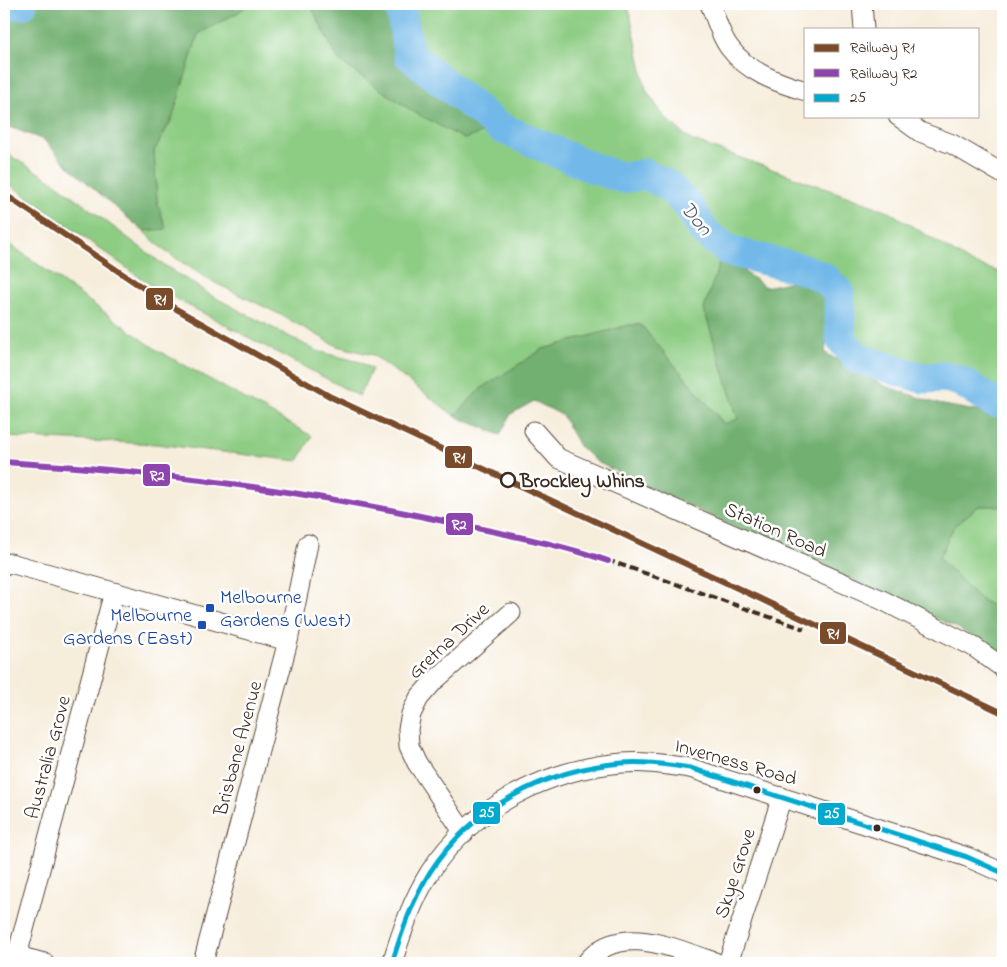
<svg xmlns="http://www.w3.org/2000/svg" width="1007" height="967" font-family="'Indie Flower',sans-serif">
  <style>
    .green { fill: #8dcc83; stroke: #647b50 }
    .forest { fill: #72b071; stroke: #566d48 }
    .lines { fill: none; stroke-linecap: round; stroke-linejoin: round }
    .river { stroke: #72b9e9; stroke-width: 31 }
    .street-casing { stroke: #57473a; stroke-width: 21 }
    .street { stroke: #fff; stroke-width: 19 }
    .rail { stroke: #3b2a1e; stroke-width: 4; stroke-dasharray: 8 4; stroke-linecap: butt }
    .bus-1-casing { stroke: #fff; stroke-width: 9 }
    .bus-1 { stroke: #00a9ce; stroke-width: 5 }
    .rail-1-casing { stroke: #fff; stroke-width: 10 }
    .rail-2-casing { stroke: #fff; stroke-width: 10 }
    .rail-1 { stroke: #7a4b2a; stroke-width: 6 }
    .rail-2 { stroke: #8e44ad; stroke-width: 6 }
    .stop-dot { fill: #fff; stroke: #3b2a1e; stroke-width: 2.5 }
    .transit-dot { fill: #1a4fb4; stroke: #fff; stroke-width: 2 }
    .bus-dot { fill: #3b2a1e; stroke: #fff; stroke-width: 2 }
    .labels { text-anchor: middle; stroke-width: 5; stroke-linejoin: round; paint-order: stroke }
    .stop-label { font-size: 20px; font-weight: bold; fill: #3b2a1e; stroke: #fff; text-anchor: start }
    .street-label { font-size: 20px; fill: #3b2a1e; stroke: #fff }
    .transit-label { font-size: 20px; fill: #164399; stroke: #fff; text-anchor: start }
    .water-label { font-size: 21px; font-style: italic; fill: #4e5c65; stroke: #fff }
    .line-badge { stroke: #fff; stroke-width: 2 }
    .badge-label { font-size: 14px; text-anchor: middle; font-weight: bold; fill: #fff }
  </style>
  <rect width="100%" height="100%" fill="#fff"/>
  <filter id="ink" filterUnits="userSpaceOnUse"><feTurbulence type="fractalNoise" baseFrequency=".02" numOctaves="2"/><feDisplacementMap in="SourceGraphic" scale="10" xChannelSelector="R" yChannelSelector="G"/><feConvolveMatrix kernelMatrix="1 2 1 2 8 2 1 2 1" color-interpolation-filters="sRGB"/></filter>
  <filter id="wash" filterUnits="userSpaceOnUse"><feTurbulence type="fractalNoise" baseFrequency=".0096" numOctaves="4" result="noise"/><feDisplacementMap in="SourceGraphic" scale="20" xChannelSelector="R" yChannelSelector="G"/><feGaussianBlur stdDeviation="1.12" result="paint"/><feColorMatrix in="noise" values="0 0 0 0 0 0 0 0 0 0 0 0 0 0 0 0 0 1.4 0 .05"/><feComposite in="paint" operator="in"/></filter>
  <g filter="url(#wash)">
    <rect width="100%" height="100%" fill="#f6eddb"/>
    <path class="green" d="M249,4h61l29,57 125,78 35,-12 -90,-72 -9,-51h228l18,86 19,28 26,22 197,71 83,52 32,10v119l-32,-16 -34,-13 -19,4 -35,-8 -23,-14 -10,-13 -1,-24 -6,-25 -22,-17 -78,-23 -23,-15 -25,-29 -41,-32 -31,3 -122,-42 18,15 103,43 17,-3 22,6 21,21 13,22 27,23 -18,54 34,110 -14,5 -83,-99h-12l-86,24 -64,41 -24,26 -82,-61 -36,-9 -60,-33 -68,-33 -44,-29 -22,-20 23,-3 -9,-27 -3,-50 18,-32 26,-85 39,-21z
      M4,152l50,30 107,81 51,33 105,55 43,11 12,7 -13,27 -207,-110 -148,-106z
      M4,240l153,110 155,86 -14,25 -142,-17 -152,-7z
      M979,506h24v106l-23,-13 -41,-41 15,-32z"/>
    <path class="forest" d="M4,4h245l-12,9 -39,21 -26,85 -18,32 3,50 9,28 -23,2 -74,-64 -25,-27 -40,-15z
      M310,4h90l9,51 90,72 -35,12 -52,-28 -73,-50z
      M722,255l43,32 39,-8 26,23 -5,51 60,33 53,18 65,12v90h-24l-25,20 -15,32 41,41 23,13v44l-45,-28 -191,-85 -170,-81 -18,-16 -17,-31 -28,-14 -23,13 -11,21 -45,-19 24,-26 64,-41 86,-24h12l83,99 14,-5 -34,-110z"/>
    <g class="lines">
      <path class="river" d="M12,4h10
        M400,4l9,51 90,72 94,41 30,10 22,-4 24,12 21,22 14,24 25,19 77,19 18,8 15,15 2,46 16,19 65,20 24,-1 14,4 33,21 10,1"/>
    </g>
  </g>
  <g filter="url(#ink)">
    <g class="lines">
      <defs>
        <path id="street" d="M710,4c6,14 10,31 19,43 18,25 49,36 77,44
          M862,4l2,25
          M898,116l22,16 32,12 51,30
          M534,431l24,27 324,142 92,47 29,21
          M4,565l6,-2 278,78
          M464,833l-47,-70 -8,-17 -1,-17 3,-15 8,-16 14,-16 78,-69
          M17,956l27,7
          M15,963l99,-371
          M203,963l85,-322 20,-97
          M392,963c10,-32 20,-62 38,-91 42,-65 117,-103 192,-109 23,-2 46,2 68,5l277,89 36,16
          M586,963c33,-43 91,-13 131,0
          M728,963l54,-166"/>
      </defs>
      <use href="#street" class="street-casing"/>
      <use href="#street" class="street"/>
      <path class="rail" d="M4,462l78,5 154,19 161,25 199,45 208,73"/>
      <defs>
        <path id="bus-1" d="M392,963c10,-32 20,-62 38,-91 42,-65 117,-103 192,-109 23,-2 46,2 68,5l277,89 36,16"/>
      </defs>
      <use href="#bus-1" class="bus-1-casing"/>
      <use href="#bus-1" class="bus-1"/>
      <defs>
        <path id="rail-1" d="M4,194l160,108 167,95 672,316"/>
        <path id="rail-2" d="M4,462c152,9 305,29 454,62 50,11 102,20 150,37"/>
      </defs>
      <use href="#rail-1" class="rail-1-casing"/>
      <use href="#rail-2" class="rail-2-casing"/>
      <use href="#rail-1" class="rail-1"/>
      <use href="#rail-2" class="rail-2"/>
    </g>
  </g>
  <circle class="stop-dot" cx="508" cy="480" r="7"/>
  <g class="transit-dot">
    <rect x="205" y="603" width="10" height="10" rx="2.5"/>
    <rect x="197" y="620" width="10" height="10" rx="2.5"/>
  </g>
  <g class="bus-dot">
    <circle cx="757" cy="790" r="4.5"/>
    <circle cx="877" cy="828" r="4.5"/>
  </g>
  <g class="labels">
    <g class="stop-label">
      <text x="520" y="487">Brockley Whins</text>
    </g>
    <g class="street-label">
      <text transform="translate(776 529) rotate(24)" y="7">Station Road</text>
      <text transform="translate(448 640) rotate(-43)" y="7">Gretna Drive</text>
      <text transform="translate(237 748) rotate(-75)" y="7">Brisbane Avenue</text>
      <text transform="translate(47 757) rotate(-75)" y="7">Australia Grove</text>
      <text transform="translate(736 761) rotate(16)" y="7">Inverness Road</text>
      <text transform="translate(734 873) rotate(-72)" y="7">Skye Grove</text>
    </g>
    <g class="transit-label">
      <text x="220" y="603">Melbourne<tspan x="220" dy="23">Gardens (West)</tspan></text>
      <text x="192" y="621" text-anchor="end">Melbourne<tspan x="192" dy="23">Gardens (East)</tspan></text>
    </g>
    <g class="water-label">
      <text transform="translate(697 218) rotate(51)" y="7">Don</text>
    </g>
  </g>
  <g class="line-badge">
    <rect x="145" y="287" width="29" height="24" rx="5" fill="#7a4b2a"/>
    <rect x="444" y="445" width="29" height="24" rx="5" fill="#7a4b2a"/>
    <rect x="142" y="463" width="29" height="24" rx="5" fill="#8e44ad"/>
    <rect x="445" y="512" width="29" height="24" rx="5" fill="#8e44ad"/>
    <rect x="819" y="621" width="28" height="24" rx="5" fill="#7a4b2a"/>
    <rect x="472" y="801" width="29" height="24" rx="5" fill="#00a9ce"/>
    <rect x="817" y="802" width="29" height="24" rx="5" fill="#00a9ce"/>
  </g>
  <g class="badge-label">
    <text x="160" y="304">R1</text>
    <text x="459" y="462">R1</text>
    <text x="157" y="480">R2</text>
    <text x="459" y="529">R2</text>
    <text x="833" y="638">R1</text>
    <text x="487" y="817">25</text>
    <text x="832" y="818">25</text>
  </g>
  <rect width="1007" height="967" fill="none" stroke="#fff" stroke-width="20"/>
  <rect x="804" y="28" width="175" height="90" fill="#ffffff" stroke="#b1aaa5"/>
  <rect x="814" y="44" width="25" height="8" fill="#7a4b2a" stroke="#b1aaa5"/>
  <text x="850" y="52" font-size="15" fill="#3b2a1e">Railway R1</text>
  <rect x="814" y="69" width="25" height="8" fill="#8e44ad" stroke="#b1aaa5"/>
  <text x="850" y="78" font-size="15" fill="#3b2a1e">Railway R2</text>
  <rect x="814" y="94" width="25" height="8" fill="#00a9ce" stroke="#b1aaa5"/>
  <text x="850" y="102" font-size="15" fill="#3b2a1e">25</text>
</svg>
